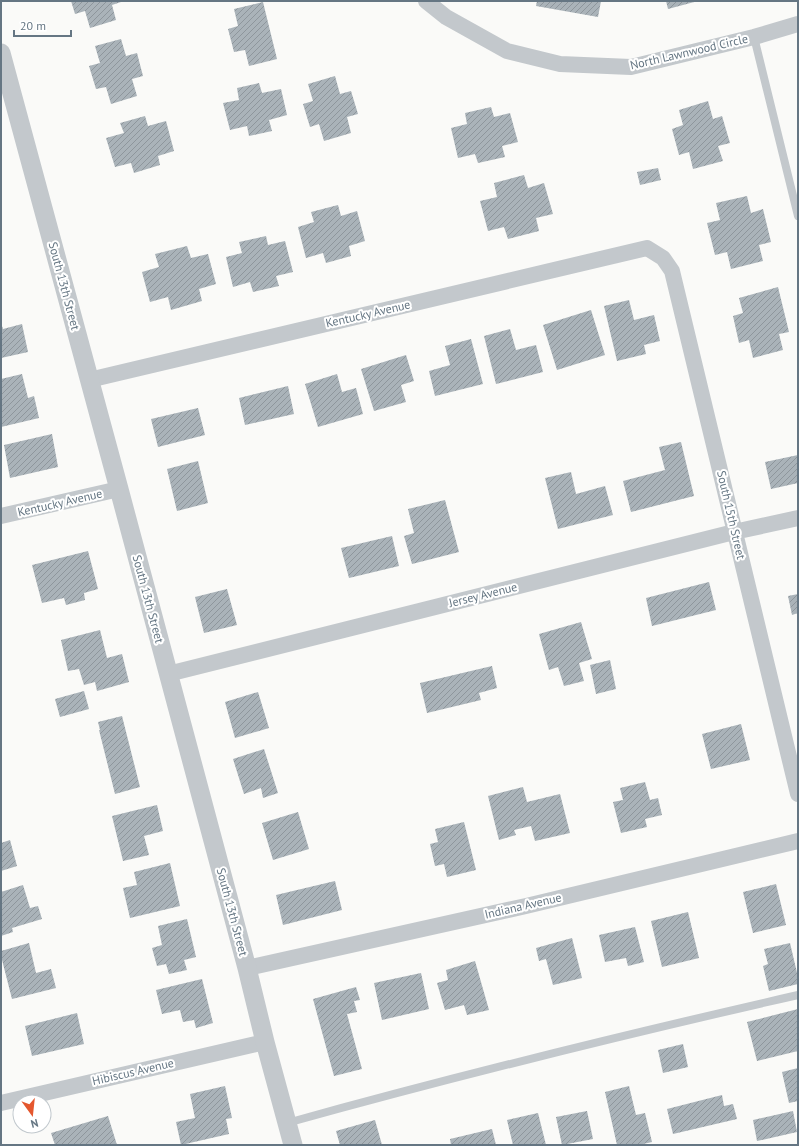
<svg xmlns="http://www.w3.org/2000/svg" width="799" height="1146" font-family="'PT Sans',sans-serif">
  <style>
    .building { fill: url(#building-hatch) }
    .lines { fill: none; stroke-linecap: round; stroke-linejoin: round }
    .service { stroke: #c3c8cc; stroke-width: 8 }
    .minor { stroke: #c3c8cc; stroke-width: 16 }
    .tertiary { stroke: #c3c8cc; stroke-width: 19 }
    .labels { text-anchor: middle; stroke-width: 4; stroke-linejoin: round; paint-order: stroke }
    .street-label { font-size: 12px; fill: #657683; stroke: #fff }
  </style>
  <defs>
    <pattern id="building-hatch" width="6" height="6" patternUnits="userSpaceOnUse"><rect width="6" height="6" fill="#aab3b9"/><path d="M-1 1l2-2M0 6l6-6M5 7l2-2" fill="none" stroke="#8e969c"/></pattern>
  </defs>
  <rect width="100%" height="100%" fill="#fafaf8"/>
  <path class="building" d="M71,1h53l-12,4 4,15 -26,8 -5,-17 -10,3z
    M537,1h64l-3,16 -62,-11z
    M666,1h32l-30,8z
    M263,2l14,57 -28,7 -4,-16 -11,2 -6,-23 10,-3 -4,-17z
    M121,39l5,17 11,-3 6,23 -11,3 5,17 -26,8 -5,-17 -10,2 -7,-23 11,-3 -5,-17z
    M335,76l5,18 11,-3 7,23 -11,3 4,16 -27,8 -5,-17 -9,3 -7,-23 10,-3 -5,-17z
    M259,83l3,10 19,-4 6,26 -18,5 3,11 -23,5 -2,-10 -17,4 -7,-27 16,-3 -2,-12z
    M708,101l5,18 9,-3 8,27 -12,3 5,15 -30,8 -4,-17 -10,3 -7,-26 11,-4 -4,-15z
    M491,107l3,10 16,-4 8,29 -16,4 3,11 -27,6 -3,-9 -17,4 -7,-30 16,-4 -2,-11z
    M145,116l3,10 18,-5 8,30 -16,5 2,9 -26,8 -3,-10 -16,4 -9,-29 18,-5 -4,-10z
    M658,168l3,12 -21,5 -3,-13z
    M524,175l4,13 16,-5 9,31 -17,4 3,13 -31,8 -4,-12 -16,4 -8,-30 17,-4 -3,-14z
    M747,196l4,17 12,-4 8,33 -12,3 4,16 -32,8 -4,-17 -12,3 -8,-32 13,-3 -4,-17z
    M338,205l3,11 16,-5 8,30 -16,5 2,10 -25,7 -3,-10 -17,5 -8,-31 16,-5 -3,-10z
    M266,236l2,9 17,-4 8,31 -17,4 3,10 -26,6 -3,-10 -17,5 -7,-30 16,-4 -3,-11z
    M187,246l4,12 17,-4 8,30 -17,5 3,12 -31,9 -3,-13 -18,5 -8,-30 17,-5 -4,-13z
    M778,287l11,45 -10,2 4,16 -30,8 -4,-18 -10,3 -6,-27 10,-3 -4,-15z
    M629,300l5,20 20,-5 6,26 -16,4 2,9 -29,7 -13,-55z
    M591,310l14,45 -48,15 -14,-45z
    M1,323l2,6 19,-5 6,28 -27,6z
    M510,329l6,21 20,-5 7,27 -47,12 -12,-48z
    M471,339l12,45 -48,12 -6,-25 21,-6 -5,-19z
    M406,355l8,26 -13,4 5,17 -32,9 -13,-42z
    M22,374l6,24 6,-2 5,22 -38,9v-48z
    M337,374l5,18 14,-4 7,26 -45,13 -13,-43z
    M288,386l6,28 -49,11 -6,-27z
    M198,408l7,27 -47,12 -7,-28z
    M52,434l6,33 -48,11 -6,-33z
    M681,442l13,54 -63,16 -8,-31 42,-11 -6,-23z
    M798,455v28l-27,6 -6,-27z
    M198,461l10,42 -31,8 -10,-42z
    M571,472l5,22 29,-8 8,29 -55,14 -13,-51z
    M445,500l14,52 -47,12 -8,-28 10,-3 -6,-24z
    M392,536l7,30 -50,12 -8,-30z
    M88,551l10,38 -14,4 1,7 -19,5 -2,-7 -22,5 -10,-38z
    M709,582l7,28 -64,16 -6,-28z
    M227,589l10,36 -33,8 -9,-36z
    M798,594v19l-6,2 -4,-19z
    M581,622l11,37 -13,4 5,18 -20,5 -6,-19 -9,3 -10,-36z
    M100,630l7,28 15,-4 7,28 -32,9 -2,-9 -11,3 -5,-16 -11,2 -7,-31z
    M610,660l6,29 -20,5 -6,-29z
    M492,666l5,22 -18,5 2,7 -54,13 -7,-30z
    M84,691l5,18 -29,8 -5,-18z
    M258,692l11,36 -34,10 -10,-36z
    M122,716l18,71 -25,7 -16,-64h1l-2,-8z
    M741,724l9,36 -39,9 -9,-35z
    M264,749l14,44 -15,5 -2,-10 -17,6 -11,-35z
    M645,782l5,18 8,-2 4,17 -17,4 2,8 -26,6 -8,-31 10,-2 -3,-12z
    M523,787l4,15 33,-8 10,39 -35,8 -4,-15 -17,4 2,5 -17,5 -11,-44z
    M157,805l6,26 -19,5 5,19 -26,6 -11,-45z
    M298,812l11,37 -36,11 -11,-37z
    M464,822l12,48 -29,7 -3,-13 -9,2 -5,-22 8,-2 -3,-13z
    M10,840l7,26 -16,5v-28z
    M170,863l10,43 -50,12 -7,-30 14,-3 -3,-13z
    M335,881l7,29 -59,15 -7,-30z
    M776,884l10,41 -33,8 -10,-41z
    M23,885l7,23 8,-2 4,13 -30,9 1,4 -12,4v-33h1l-1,-11z
    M688,912l11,46 -37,9 -11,-46z
    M187,919l9,38 -12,3 3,10 -18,4 -3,-10 -9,2 -5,-18 10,-3 -4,-19z
    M635,927l9,35 -16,4 -2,-8 -21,4 -6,-27z
    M572,938l10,40 -29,7 -7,-26 -7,2 -3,-13z
    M29,943l7,30 15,-4 5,19 -44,11 -11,-43v-5z
    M790,943l8,34v7l-29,7 -6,-25 5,-2 -4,-15z
    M475,961l14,49 -22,5 -3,-10 -19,5 -8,-27 11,-3 -2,-10z
    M421,973l8,36 -47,11 -8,-37z
    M202,979l11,44 -17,5 -2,-8 -11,2 -3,-12 -18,4 -6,-24z
    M356,987l4,13 -6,1 3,11 -10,2 15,55 -28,7 -21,-77z
    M798,1009v42l-41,10 -10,-39z
    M77,1013l7,31 -52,12 -7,-30z
    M683,1044l5,23 -25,6 -5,-23z
    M798,1068v33l-9,2 -7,-31z
    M225,1086l7,32 -6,1 3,15 -48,11 -5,-23 19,-4 -5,-24z
    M629,1086l7,29 9,-2 7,29 -13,3h-22l-12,-53z
    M722,1095l2,11 9,-2 4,15 -64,15 -6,-25z
    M587,1111l6,28 -31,6 -6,-28z
    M793,1111l4,21 -40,9 -4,-21z
    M538,1113l8,32h-33l-6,-25z
    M108,1116l9,29h-62l-4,-12z
    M375,1120l7,25h-42l-4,-14z
    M492,1129l4,16h-45l-1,-6z"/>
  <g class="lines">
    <path class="service" d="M754,37l44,179
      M287,1123c169,-47 340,-89 511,-128"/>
    <path class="minor" d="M426,1l20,16 61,34 53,13 71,3 123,-30 44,-13
      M89,380l558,-132 16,10 9,13 126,523
      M1,516l118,-27
      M168,674l566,-142 64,-14
      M247,968l279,-62 272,-65
      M1,1103l264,-61"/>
    <path class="tertiary" d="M1,53l118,436 128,479 18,74 28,103"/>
  </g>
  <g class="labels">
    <g class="street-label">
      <text transform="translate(689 52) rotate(-13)" y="4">North Lawnwood Circle</text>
      <text transform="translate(64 286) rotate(75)" y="4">South 13th Street</text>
      <text transform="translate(368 314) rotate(-13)" y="4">Kentucky Avenue</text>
      <text transform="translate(60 503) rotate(-13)" y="4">Kentucky Avenue</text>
      <text transform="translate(731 515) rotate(77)" y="4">South 15th Street</text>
      <text transform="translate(483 595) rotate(-14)" y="4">Jersey Avenue</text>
      <text transform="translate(148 599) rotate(75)" y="4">South 13th Street</text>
      <text transform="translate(523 906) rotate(-13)" y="4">Indiana Avenue</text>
      <text transform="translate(232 912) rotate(75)" y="4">South 13th Street</text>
      <text transform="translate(133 1072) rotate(-13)" y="4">Hibiscus Avenue</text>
    </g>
  </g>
  <rect width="799" height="1146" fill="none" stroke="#657683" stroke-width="4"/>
  <g transform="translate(32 1114) rotate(165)"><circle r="19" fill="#ffffff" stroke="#c1c8cd"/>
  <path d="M0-3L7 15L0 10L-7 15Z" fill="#e4572e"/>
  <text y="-6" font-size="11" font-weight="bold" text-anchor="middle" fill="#657683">N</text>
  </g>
  <path d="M14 30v6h57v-6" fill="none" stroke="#657683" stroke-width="2"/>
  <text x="20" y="30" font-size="12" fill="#657683" stroke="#ffffff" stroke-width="3" paint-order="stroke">20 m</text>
</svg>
